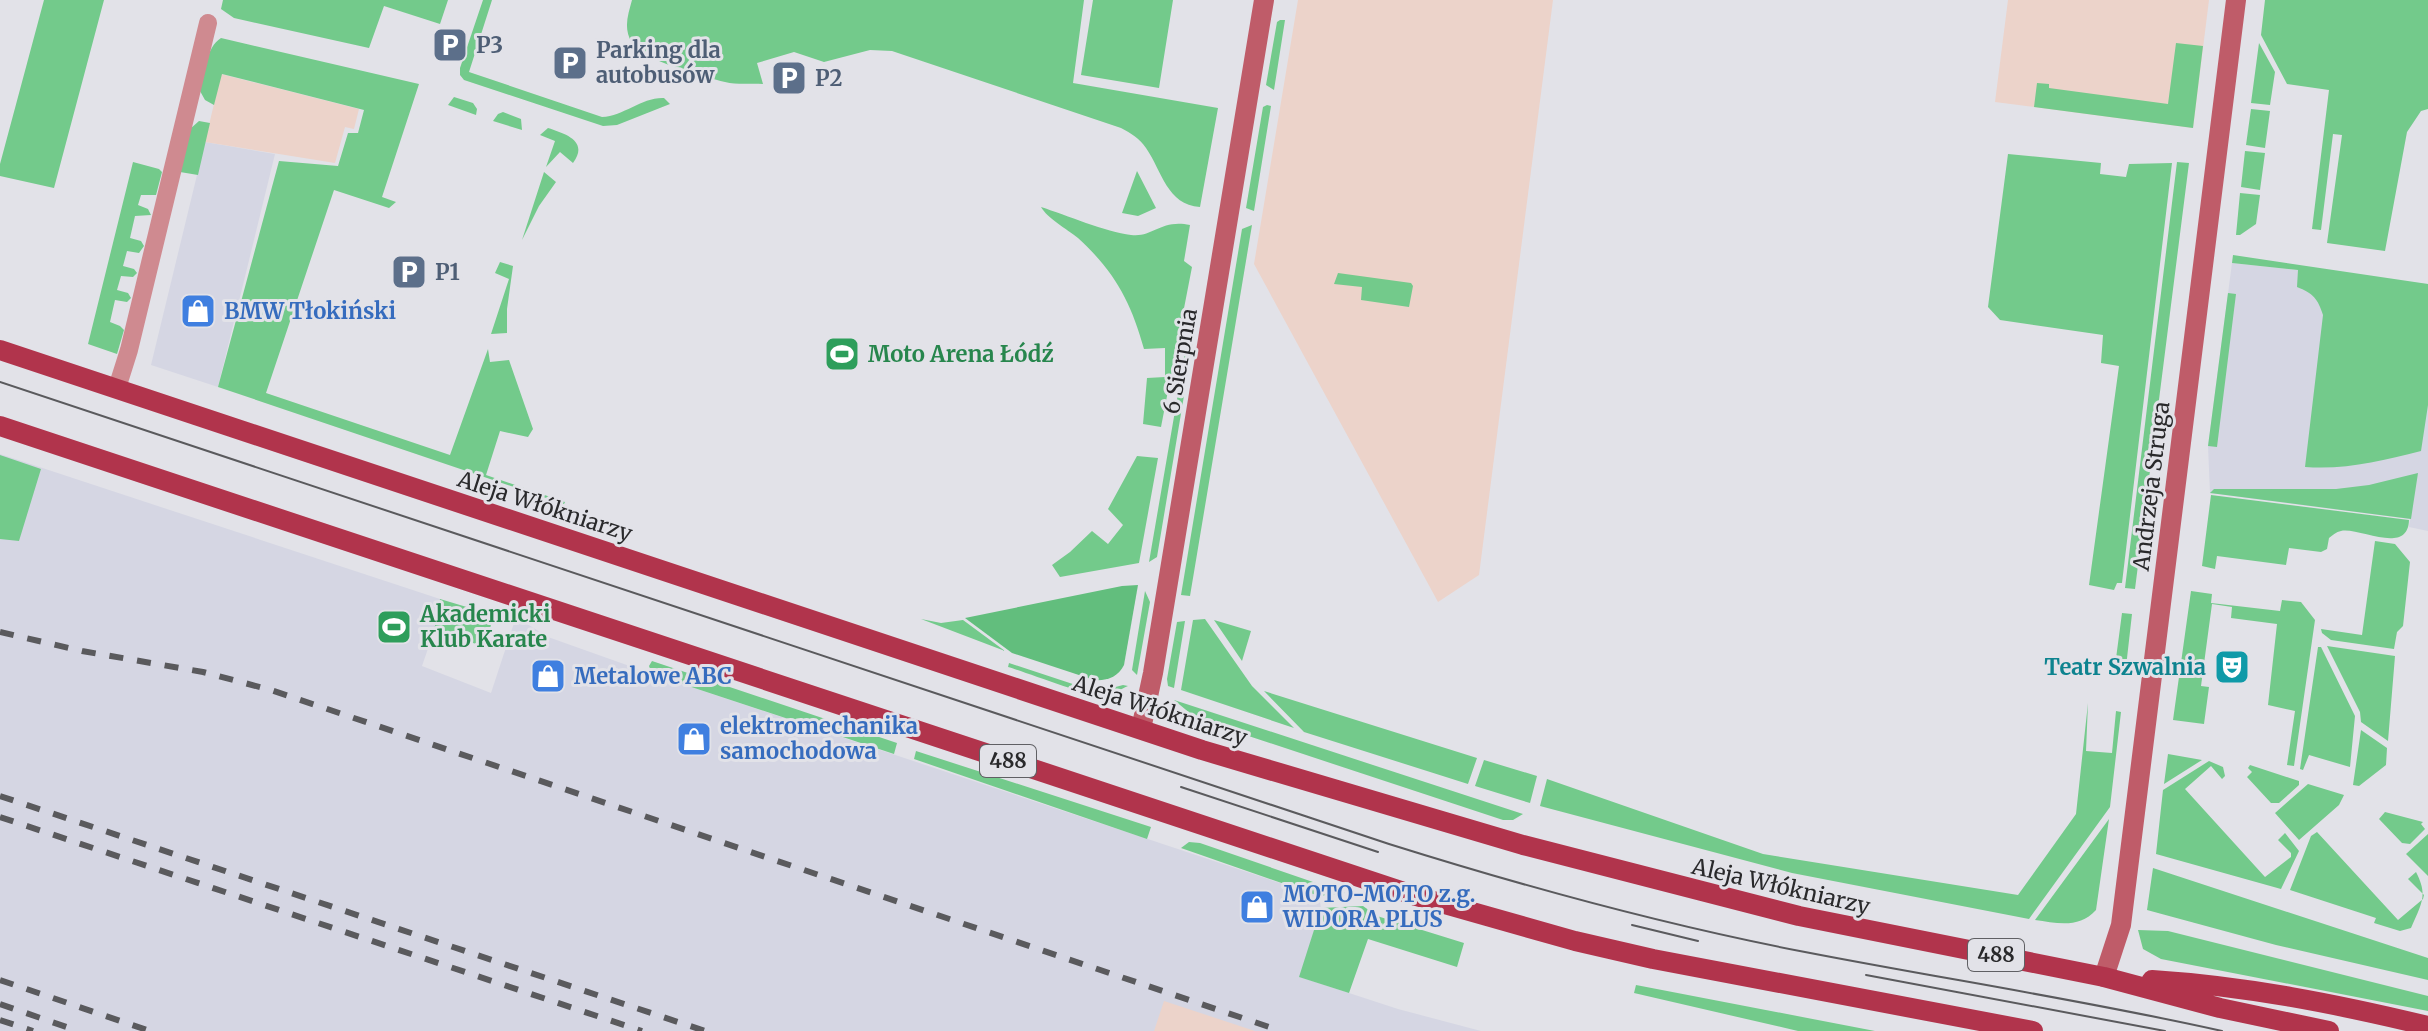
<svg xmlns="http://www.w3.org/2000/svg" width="2428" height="1031" font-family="Merriweather,serif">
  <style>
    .built { fill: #d5d6e3 }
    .industrial { fill: #ecd3ca }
    .green { fill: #73ca8b }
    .forest { fill: #62be7d }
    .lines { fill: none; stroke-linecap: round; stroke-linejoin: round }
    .street { stroke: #cf8a90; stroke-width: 18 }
    .secondary { stroke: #bf5c69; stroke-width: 20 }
    .primary { stroke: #b1344c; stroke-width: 20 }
    .tram { stroke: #5a5a5d; stroke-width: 2 }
    .rail { stroke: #5a5a5d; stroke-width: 6; stroke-dasharray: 14 14; stroke-linecap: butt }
    .labels { text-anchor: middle; stroke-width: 6; stroke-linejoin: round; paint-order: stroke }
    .shield { fill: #e2e2e8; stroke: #606064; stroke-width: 2 }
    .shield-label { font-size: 20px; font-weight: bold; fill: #29292b }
    .service-label { font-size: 22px; font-weight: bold; fill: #4e5e75; stroke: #e2e2e8; text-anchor: start }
    .shop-label { font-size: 22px; font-weight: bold; fill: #366cbe; stroke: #e2e2e8; text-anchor: start }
    .leisure-label { font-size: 22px; font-weight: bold; fill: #27864d; stroke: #e2e2e8; text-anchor: start }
    .street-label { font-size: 22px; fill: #29292b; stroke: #e2e2e8 }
    .culture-label { font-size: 22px; font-weight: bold; fill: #0d838f; stroke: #e2e2e8; text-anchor: end }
  </style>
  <rect width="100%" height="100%" fill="#e2e2e8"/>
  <path class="built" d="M205,142l70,12 -57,233 -67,-22z
    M2232,263l196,21v247l-19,-4 1,-8 -200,-26 -2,-47z
    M0,454l440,145 -6,32 -12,35 69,27 25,-76 32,20 104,37 667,222 2,12 -21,69 98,32 83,22h-1481z"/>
  <path class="industrial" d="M1298,0h255l-74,575 -41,27 -184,-338z
    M2008,0h201l-16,128 -198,-26z
    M221,74l138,35 -5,20 -9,-2 -10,36 -130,-21z
    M1164,1001l91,30h-101z"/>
  <path class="green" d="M44,0h60l-50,188 -54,-12v-12z
    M223,0h225l-8,24 -56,-18 -15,42 -135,-30 -13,-9z
    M483,0h9l-23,72 133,45c22,-1 40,-20 62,-19l6,6 -53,21 -14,1 -139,-46 -4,-5v-7z
    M632,0h452l-11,83 145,25 -18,99c-33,-2 -38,-36 -54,-59 -6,-9 -15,-15 -25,-20l-229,-77 -22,-1 -46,12 -30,-10 -37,11 6,21c-12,-1 -26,1 -38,-2 -21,-5 -83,-22 -93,-39 -9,-15 -4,-28 0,-43z
    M1093,0h80l-14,88 -78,-13z
    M2265,0h163v109l-7,2 -14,21 -22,119 -58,-8 15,-108 -9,-1 -12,96 -9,-1 17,-139 -42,-6 -26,-49z
    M1280,20h5l-11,70 -8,-5 11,-63z
    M221,38l198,46 -37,113 14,5 -7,6 -55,-18 -68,203 184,62 38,-106 2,13 19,-2 24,69 -5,8 -28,-6 -14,44 79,27 -1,2 -346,-117 61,-226 59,5 10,-33h10l6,-23 -142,-36 -8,31 -9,-5 -5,-9c4,-16 6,-44 21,-53z
    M2176,43l27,3 -10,82 -159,-21 3,-24 12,1v4l119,16z
    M2259,43l16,29 -5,33 -19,-2z
    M454,97l19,6 4,6 -1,6 -28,-10z
    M1267,105l4,1 -17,105 -8,-3 17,-101z
    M2251,109l19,2 -5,37 -19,-3z
    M503,112l18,7 1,11 -29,-9 5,-7z
    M199,121l11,2 -12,52 -18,-3 10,-43z
    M548,128c18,6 41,13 25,35l-13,-11 -14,15 9,-26 -15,-6z
    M2245,151l20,2 -5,37 -19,-3z
    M2008,154l93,9 -1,11 26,3 3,-13 43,-1 -50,420h-5l-3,7 -25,-5 30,-219 -18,-3 2,-28 -103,-15 -12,-13z
    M133,162l26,7 3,3 -6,23h-15l-3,10 10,4 3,6 -16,1 -5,22 11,3 3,5 -5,7 -12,-2 -4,15 11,3 3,4 -4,4 -12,-1 -4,14 11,3 3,5 -4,4 -12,-2 -5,22 10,4 4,4 -7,24 -29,-10z
    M2177,162l12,1 -54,426 -10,-1z
    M1137,171l19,37 -18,8 -16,-3z
    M544,172l12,10 -17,24 -17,34z
    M2240,193l20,2 -4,29 -16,11h-4z
    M1041,207c25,8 65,25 90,28 22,3 29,-16 59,-10l-6,36 8,6 -31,160 -18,-3 4,-46 18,-1v-29l-21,1c-13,-47 -29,-77 -66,-111 -11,-9 -31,-20 -37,-31z
    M1252,225l-62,371 -9,-1 61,-366z
    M2233,255l195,29v121l-7,46c-40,10 -75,19 -116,16l18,-152c-5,-16 -10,-22 -26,-28l1,-17 -66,-7z
    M500,262l13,4 -6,43v24l-16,1 18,-55 -14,-6z
    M1338,273l73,10 2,3 -4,21 -48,-7 1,-13 -28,-3z
    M2228,293l8,1 -19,153 -9,-1z
    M1191,318h6l-40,239 -8,5z
    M0,455l41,14 -22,72 -19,-2z
    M1137,456l21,2 -19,105 -79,14 -8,-12 18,-13 22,-21 16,13 15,-19 -15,-16z
    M2418,473l-7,46 -201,-26 4,-4h122l33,-4z
    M2211,495l198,25c-1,36 -50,7 -68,11 -5,1 -8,4 -12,7l-2,11 -6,3 -32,-4 -3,17 -69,-9 -2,13 -13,-3z
    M2375,541l20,3 15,18 -7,64 -6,6 -3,17 -63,-9 -9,-7 -1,-4 41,6z
    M1145,591l5,11 -13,73 -5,-5z
    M2191,591l21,3 -1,9 69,8 2,-11 19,2 14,18 -21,146 -7,-1 8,-54 -27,-6 9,-81 -46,-6 1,-11 -20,-3 -11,82 8,1 -5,37 -31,-4z
    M440,599l50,15 2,6 -6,27 -52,-16z
    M2122,613l10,1 -6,53 -11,-1z
    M921,619l20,4 22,-3 42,31z
    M1205,619l47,67 42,42 -113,-38 12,-70z
    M1214,620l37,11 -9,30z
    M1185,621l-11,67 -6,-2 -1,-7 10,-57z
    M2327,646l68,10 -7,85 -27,-19 -1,-10z
    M2318,647h3l34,69 -5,51 -41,-12 -6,15 -3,-1z
    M652,661l245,82 -3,11 -242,-80 -3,-8z
    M1009,663l88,29 26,-7 5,1c-8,3 -14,9 -23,10 -17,1 -79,-24 -97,-29z
    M1264,691l213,67 -9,26 -164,-52z
    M1174,700l349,114 -10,6h-10l-306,-101z
    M2088,703l-2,48 26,2 4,-42 5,1 -11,95 -81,112 -237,-46 -252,-67 7,-27 216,75 255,41 58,-81z
    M2361,730l26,18 -1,17 -27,21 -6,-1z
    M916,751l235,76 -4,12 -233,-80z
    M2168,754l34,6 -38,24z
    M1484,760l53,16 -7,27 -55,-17z
    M2209,761l14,6 2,9 -3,3 -11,-13 -26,23 80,88 26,-20v-4l-13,-13 7,-7 14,18 -18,38 -125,-35 7,-64z
    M2250,765l49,16v4l-20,18h-8l-24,-26 5,-5 -4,-4z
    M2308,784l36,11 -5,10 -40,35 -24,-27z
    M2385,812l38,10 -2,2 4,5 -15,15 -8,-1 -23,-24z
    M2109,819l-13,91c-17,19 -39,13 -61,10z
    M2317,832l81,88 25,-21 1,-4 -16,-16 8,-7c12,23 6,31 -5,56l-11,3 -26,-8 2,-5 -86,-28 21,-54z
    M2428,834v42l-22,-22z
    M1189,842l11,1 145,50 -26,3 -138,-48z
    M2153,868l275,90v22l-152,-35 -129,-35z
    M1363,906l14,10 87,27 -7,24 -89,-28 -19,54 -50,-16 22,-69z
    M2138,930l30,1 260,65v15l-267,-52 -18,-10z
    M1636,985l239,46h-77l-164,-38z"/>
  <path class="forest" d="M1138,585l-14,80c-6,12 -17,16 -30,15l-82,-27 -47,-35 157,-32z"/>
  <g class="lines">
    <path class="street" d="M117,388l12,-38 79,-327"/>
    <path class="secondary" d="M1141,729l12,-56 111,-673
      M2104,977l17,-52 115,-925"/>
    <path class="primary" d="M0,350l1202,400 321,95 276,71 305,61 116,31 109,23
      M0,426l1416,470 159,45 78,18 380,72
      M2152,980c94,6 185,24 276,46"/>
    <path class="tram" d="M0,382l1389,462c137,43 275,81 416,108 139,27 279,48 417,79
      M1181,787l197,65
      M1632,925l66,16
      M1866,975l299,56"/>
    <path class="rail" d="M0,632l82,19 121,21 68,18 1010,341
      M0,796l705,235
      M0,817l642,214
      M0,980l150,51
      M0,1004l78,27
      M0,1020l33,11"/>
  </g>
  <defs>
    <symbol id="parking-square" viewBox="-11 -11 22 22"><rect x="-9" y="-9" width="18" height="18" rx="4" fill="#5c6f8a" stroke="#e2e2e8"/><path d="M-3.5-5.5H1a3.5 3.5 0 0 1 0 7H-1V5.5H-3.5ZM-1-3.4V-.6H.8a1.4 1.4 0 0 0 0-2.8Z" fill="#fff"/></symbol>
    <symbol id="shop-square" viewBox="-11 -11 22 22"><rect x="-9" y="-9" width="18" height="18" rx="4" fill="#3f7fe0" stroke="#e2e2e8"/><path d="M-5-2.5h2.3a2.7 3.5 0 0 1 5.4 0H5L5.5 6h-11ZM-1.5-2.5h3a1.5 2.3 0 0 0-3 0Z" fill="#fff"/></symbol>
    <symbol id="stadium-square" viewBox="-11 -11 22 22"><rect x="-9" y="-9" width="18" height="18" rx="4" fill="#2e9e5b" stroke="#e2e2e8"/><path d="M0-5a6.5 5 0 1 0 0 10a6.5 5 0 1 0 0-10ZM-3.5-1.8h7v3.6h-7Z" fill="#fff"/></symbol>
    <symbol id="theatre-square" viewBox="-11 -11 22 22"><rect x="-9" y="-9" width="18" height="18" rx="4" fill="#0f9aa8" stroke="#e2e2e8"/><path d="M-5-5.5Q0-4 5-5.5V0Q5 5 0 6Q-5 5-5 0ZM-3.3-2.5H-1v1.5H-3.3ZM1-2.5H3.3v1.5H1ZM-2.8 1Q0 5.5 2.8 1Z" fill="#fff"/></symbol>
  </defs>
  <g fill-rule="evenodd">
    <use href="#parking-square" x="430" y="25" width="40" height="40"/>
    <use href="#parking-square" x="550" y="43" width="40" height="40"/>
    <use href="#parking-square" x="769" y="58" width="40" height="40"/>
    <use href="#parking-square" x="389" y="252" width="40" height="40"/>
    <use href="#shop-square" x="178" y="291" width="40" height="40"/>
    <use href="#stadium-square" x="822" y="334" width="40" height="40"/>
    <use href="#stadium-square" x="374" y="607" width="40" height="40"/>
    <use href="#theatre-square" x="2212" y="647" width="40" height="40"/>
    <use href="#shop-square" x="528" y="656" width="40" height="40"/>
    <use href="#shop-square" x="674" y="719" width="40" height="40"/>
    <use href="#shop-square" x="1237" y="887" width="40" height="40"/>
  </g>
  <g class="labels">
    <g class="shield">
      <rect x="980" y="745" width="56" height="32" rx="6"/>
      <rect x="1968" y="939" width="56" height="32" rx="6"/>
    </g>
    <g class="shield-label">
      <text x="1008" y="768">488</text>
      <text x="1996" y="962">488</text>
    </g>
    <g class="service-label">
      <text x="476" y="53">P3</text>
      <text x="596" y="58">Parking dla<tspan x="596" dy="25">autobusów</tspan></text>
      <text x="815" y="86">P2</text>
      <text x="435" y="280">P1</text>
    </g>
    <g class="shop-label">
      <text x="224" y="319">BMW Tłokiński</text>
      <text x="574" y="684">Metalowe ABC</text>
      <text x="720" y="734">elektromechanika<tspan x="720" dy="25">samochodowa</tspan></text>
      <text x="1283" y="902">MOTO-MOTO z.g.<tspan x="1283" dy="25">WIDORA PLUS</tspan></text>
    </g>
    <g class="leisure-label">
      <text x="868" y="362">Moto Arena Łódź</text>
      <text x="420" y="622">Akademicki<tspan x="420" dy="25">Klub Karate</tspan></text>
    </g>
    <g class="street-label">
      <text transform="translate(1180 361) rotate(-80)" y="8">6 Sierpnia</text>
      <text transform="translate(2151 486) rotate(-83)" y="8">Andrzeja Struga</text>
      <text transform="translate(545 506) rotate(18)" y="8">Aleja Włókniarzy</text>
      <text transform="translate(1160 710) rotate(18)" y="8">Aleja Włókniarzy</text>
      <text transform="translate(1781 886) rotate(13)" y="8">Aleja Włókniarzy</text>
    </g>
    <g class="culture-label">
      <text x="2206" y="675">Teatr Szwalnia</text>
    </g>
  </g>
</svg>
